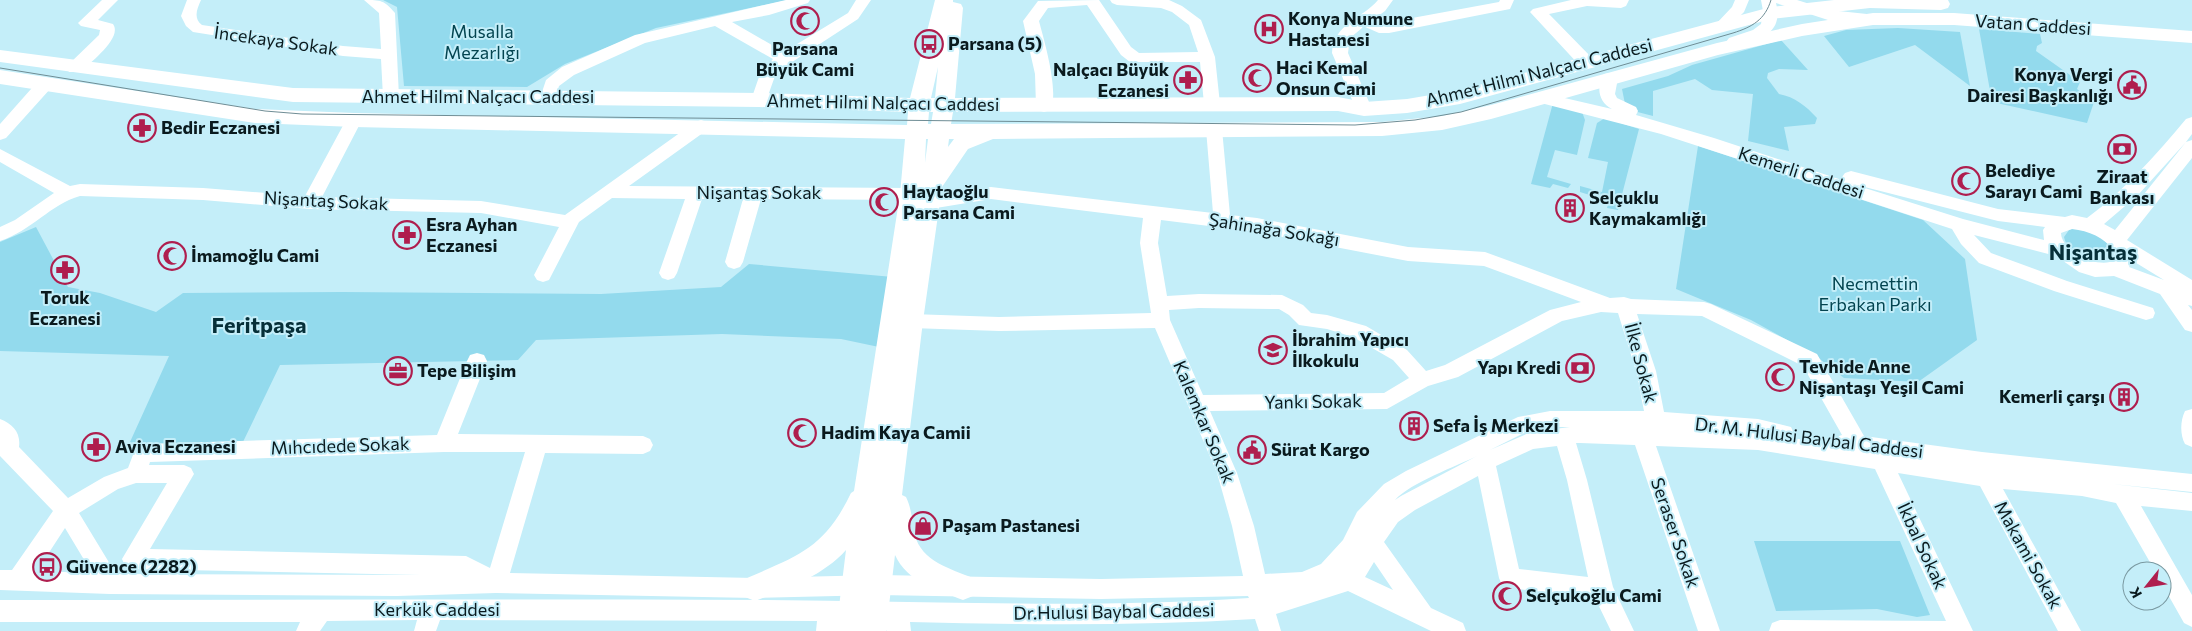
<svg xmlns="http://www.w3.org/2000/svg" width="2192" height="631" font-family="Commissioner,sans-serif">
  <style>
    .green { fill: #93daed }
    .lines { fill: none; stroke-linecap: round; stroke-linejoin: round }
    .minor { fill: #fff; fill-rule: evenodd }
    .major { fill: #fff; fill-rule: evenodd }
    .tram { stroke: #6f8d95; stroke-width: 1 }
    .labels { text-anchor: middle; stroke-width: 4; stroke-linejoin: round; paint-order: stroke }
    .poi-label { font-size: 18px; font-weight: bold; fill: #0a1a1e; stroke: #c4eef9; text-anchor: start }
    .street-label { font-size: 18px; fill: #0a1a1e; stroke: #c4eef9 }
    .park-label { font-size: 18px; fill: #034450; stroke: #c4eef9 }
    .district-label { font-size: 22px; font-weight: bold; fill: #062f38; stroke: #c4eef9 }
  </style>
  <rect width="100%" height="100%" fill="#c4eef9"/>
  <path class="green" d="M383,0h405l-132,28 -91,36 -38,23 -123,-1 -7,-79z
    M1898,28l62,4 10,54 -55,-41 -66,22 -25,-31 22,-6z
    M1979,29l61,5 2,9 -5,3 -1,5 44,31 -3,7 17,13 -7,21 -95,-21z
    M1781,40l27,30 -29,-1 -11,4 -1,5 12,16c16,3 27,12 38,24l-2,6 -31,3 5,24 -41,-10 5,-47 -41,-4 -17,-11 -42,12v25l-27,-7 -4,-20 46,-13 24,-11z
    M1553,103l29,9 3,8 -8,35 -22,-5 -8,27 24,7 -3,4 -15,-4 -3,4 -19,-4z
    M1605,118l34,11 -21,81 -11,-2 2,-7 -29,-9v-6l22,6 6,-30 -20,-4 9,-35z
    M1698,146l225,74 42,39 12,81 -59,42 -74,-4 -28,-22 -65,-36 -75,-31z
    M36,227l32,60 32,6 56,19 27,-19 159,-1 259,2 120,-7 28,-23 144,13 -14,70 -38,-8 -119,-5 -186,6 -18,20 -238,5 -38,79 -117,9 44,-97 -169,-5v-109z
    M2075,228l24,7 11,11 1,10c-14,13 -44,-2 -47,-19l5,-7z
    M1754,541h146l30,74 -13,2 -40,-8 -101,2z"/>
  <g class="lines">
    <path class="minor" d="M102,0h16l-20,20 15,4c10,14 -23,38 -32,48h-12l-2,-4 2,-4 30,-29 1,-5 -19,-4 -3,-3z
      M187,0h14c-4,9 -8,18 1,25l141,21 38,3 -2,-36 -15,-13c17,0 20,0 31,13l4,84 -2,4 -6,1 -6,-1 -2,-4 -2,-38 -38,-3 -150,-24 -7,-6 -5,-10z
      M786,0h24l-2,3 -39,12 -37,7 52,30 64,-39 8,-13h15l-13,19 -75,49 -8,8 -10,28 -6,1 -6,-1 -2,-4 9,-26 13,-15 -58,-33 -70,17 -71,32 -15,11 -4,13 -12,3 -6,-1 -2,-4 2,-4 5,-1 4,-12 16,-13 73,-32z
      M1099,0l32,47 8,6 59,-1 -9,-27 -17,-13 -11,-4 -44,-3 -5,-2 -2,-3h59l13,6 19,14 14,37 5,47 -2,4 -6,1 -6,-1 -2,-4 -4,-42h-70l-9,-7 -34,-50 -39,3 -9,13c5,19 21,73 11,89l-6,2 -6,-2 -2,-4 -1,-32 -12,-53 15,-20z
      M1378,0h15l-8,11 -11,8 11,4 114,-21 1,-2h14l-4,9 -121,24h-10l-16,-7 -1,2 -12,10 -2,15 24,56 -2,4 -6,2 -6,-2 -2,-4 -24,-56c1,-29 30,-34 46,-53z
      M1571,0h58l-3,6 -5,2 -34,-2 -38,8 44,45 2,4 -2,4h-12l-51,-55 3,-3z
      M1735,0h14l-5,12 -16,16h-10l-3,-3 17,-18z
      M1761,0h36l32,10 38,4 5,2 3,3 -3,3 -5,2 -39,-4 -52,-17c6,25 -7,33 -28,40 -7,2 -12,4 -19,3l-3,-4 3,-4 24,-8 8,-6 2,-13z
      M1610,73l6,1 2,4 -3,16 2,4 19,9 2,4 -2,4 78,23 131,43 -3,-4 3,-4 6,-2 147,38 67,8 7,-2 15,3c38,-28 69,-63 99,-99l6,-2v17l-6,8 -48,53 -34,29 11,6 71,-88 6,-2v18l-65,82 65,40v26l-4,-1 4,5v22l-7,-2 -25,-36 -46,-18 -19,1 -16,-5 -23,-16 -82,-21 17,18 76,28 86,27 2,5 -2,5 -7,2 -92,-29 -75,-28 -18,-19 -9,-15 -291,-95 -124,-32 -2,-4 2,-4 6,-1 69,16c-14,-7 -16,-22 -8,-35zM1849,183l149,38 47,6 -2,3 1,10 -81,-21zM2072,229c17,2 32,8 42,22l1,9c-16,10 -54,-9 -54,-27zM2133,261l31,19 -35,-13z
      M45,79l6,1 2,4 -2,4 -45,50 -6,2v-16l39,-44z
      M354,114l6,2 2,4 -40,77 159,4 84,14 130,-93 6,-2 6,2 2,4 -2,4 -78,56 282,2 6,2 3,4 -3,4 -6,2 -150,-1 -18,63 -3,5 -6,2 -6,-2 -3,-5 18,-63h-41l-25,74 -3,5 -6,2 -6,-2 -3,-5 26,-74 -73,-1 -33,24 -30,58 -6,2 -6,-2 -3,-5 25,-48 -78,-14 -171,-4 -107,-9 -123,-4c-29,8 -49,35 -80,45v-14l15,-7 39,-27 -54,-31v-13l70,37 10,-2 123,4 102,8 41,-76 2,-4z
      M1214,123l6,2 2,4 8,86 27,3 151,29 77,5 125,46 14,-1 7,2 73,3 7,2 106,50 47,82 118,16 210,22v18l-80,-8 80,9v18l-51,-5 51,89v32l-8,-4 -22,-39v-13h-7l-39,-68 -34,-7 -79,-7 78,142h-23l-78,-145 -82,-13 75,158h-204l3,-8 8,-3 166,1 -71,-152 -117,-19 -102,-4 64,185h-22l-63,-186 -55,-2h-4l11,37 26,107 21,44h-23l-16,-33 -85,-10 -8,-3 -3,-7 -21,-102 -63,34 -17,12 -14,20 47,66 32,15 3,8h-35l-83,-40 -72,23 5,17h-22l-4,-12c-115,7 -230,6 -345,3l1,9h-24l-16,-10h-31l-2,10h-22l1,-10 -377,-1 -4,11h-22l3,-11 -90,1 -7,10h-24l4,-9h-300v-22c255,0 510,-1 766,0 161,1 322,9 483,-2l-1,-2 -147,3 -222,-4 -124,3 -259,-5 -99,3 -287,-2 -110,-4v-20h12l41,-59 -53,-55v-37c13,5 21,14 19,28l49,51 36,-21 24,-9 8,-21 7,-3 294,-9 30,-74 3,-6 7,-2 7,2 3,6 -29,73 185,2 7,3 3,6 -3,6 -7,3 -98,-1 -35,120 245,5 124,-3 222,4 142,-3 -11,-50 -15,-53 -62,-145 -156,3 -88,-3 -7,-2 -2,-5 2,-5 7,-2 88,3 152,-4 -11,-70 3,-25 -152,-19 -61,10 -6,-2 -3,-4 3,-4 6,-2 61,-10 222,26 -7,-84 2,-4zM1161,220l96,12 151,29 76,5 97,36 -31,8 -105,55 -19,6 -19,-21 -41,-24 -39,-11 -16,-2 -8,-8 -21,-10 -83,-1 -32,2 -9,-53zM1199,308l80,1 10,6 10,10 28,4 26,8 40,23 16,18 -25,15 -181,2 -33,-75 -1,-10zM1601,312l17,1 18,58 8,40h-94l-32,6 -112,54 -22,13 -27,28 -14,28 -22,24 -19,8 -37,2 -11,-48 -17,-53 -27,-62 177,-2 41,-23 30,-9 104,-56zM1637,314l65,2 101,50 39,69 -3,1 -3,6 1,3 -45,-7 2,-5 -3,-6 -33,-8 -94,-7 -8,-41zM1550,427h20l-39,5 -41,18 38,-19zM1557,446l10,34 21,97 -69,-8 -23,-103 37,-17zM444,452h81l-35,116 -24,-12 -316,-7 44,-75 -3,-6 -7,-3h-35l1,-3zM1479,455l-78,41 -6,4c15,-17 62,-34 84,-45zM136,483h31l-45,76 3,7 8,3 288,6 -305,-1 -37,-61 39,-24zM65,528l27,45 -55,-2zM1374,562l19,28 -28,-13z
      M2192,409v38l-7,-3c-5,-9 -5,-23 0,-33z"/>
    <path class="major" d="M935,0h18v2l8,2 2,4 -8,90 383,-1 26,5 43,-3 53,-9 311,-83 63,-7h114l2,4 -2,4 -7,2 -71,-2 -99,11 -311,85 -53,9 -43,3 -26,-5 -385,1 -2,12 431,-2 60,-6 49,-11 226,-62 85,-19 71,-11h81l238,18v12l-238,-18h-81l-71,11 -84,19 -227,64 -49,11 -60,6 -389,3 -25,10 -26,38 -19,134 -21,174 4,2c6,12 6,25 9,38 6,26 36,34 58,43l4,9 -4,9 -10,4c-25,-10 -56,-18 -68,-45l-9,76h-50l10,-81c-23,26 -60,39 -91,51l-10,-4 -4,-9 4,-9c54,-24 79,-30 106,-86l3,-2 46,-297 5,-55 -551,-12 -99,-4 -255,-39v-14l255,39 99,4 553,12 1,-13 -149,-5 -466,-5 -293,-40v-12l293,38 466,5 151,5zM938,67l-3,31h-4zM929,112h4l-2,12h-3zM926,139h2l-3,24zM949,139h5l-6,8z"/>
    <path class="tram" d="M0,68l265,43 37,3 1053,11 60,-5 46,-8 272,-79c19,-6 32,-13 38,-33"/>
  </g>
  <defs>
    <symbol id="mosque-ring" viewBox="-11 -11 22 22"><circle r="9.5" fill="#c4eef9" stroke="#af1e4e" stroke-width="1.5"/><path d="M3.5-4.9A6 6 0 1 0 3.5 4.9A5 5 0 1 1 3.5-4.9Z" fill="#af1e4e"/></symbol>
    <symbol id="hospital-ring" viewBox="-11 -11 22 22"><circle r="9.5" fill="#c4eef9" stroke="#af1e4e" stroke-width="1.5"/><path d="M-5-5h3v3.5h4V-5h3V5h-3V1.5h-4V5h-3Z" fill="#af1e4e"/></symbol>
    <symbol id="bus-ring" viewBox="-11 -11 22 22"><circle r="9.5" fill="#c4eef9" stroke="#af1e4e" stroke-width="1.5"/><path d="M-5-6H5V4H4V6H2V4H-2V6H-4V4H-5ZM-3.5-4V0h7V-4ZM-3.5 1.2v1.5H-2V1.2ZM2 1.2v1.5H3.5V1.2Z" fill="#af1e4e"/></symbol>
    <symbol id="pharmacy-ring" viewBox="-11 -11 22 22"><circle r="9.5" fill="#c4eef9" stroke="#af1e4e" stroke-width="1.5"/><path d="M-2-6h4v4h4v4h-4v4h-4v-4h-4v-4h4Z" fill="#af1e4e"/></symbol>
    <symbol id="civic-ring" viewBox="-11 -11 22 22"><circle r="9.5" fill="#c4eef9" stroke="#af1e4e" stroke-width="1.5"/><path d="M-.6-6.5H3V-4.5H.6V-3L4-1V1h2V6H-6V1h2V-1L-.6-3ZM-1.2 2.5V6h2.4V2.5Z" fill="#af1e4e"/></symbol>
    <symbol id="bank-ring" viewBox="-11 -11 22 22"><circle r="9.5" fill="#c4eef9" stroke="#af1e4e" stroke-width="1.5"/><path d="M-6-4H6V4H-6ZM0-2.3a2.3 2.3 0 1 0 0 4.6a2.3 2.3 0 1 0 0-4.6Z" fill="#af1e4e"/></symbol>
    <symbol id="building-ring" viewBox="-11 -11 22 22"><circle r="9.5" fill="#c4eef9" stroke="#af1e4e" stroke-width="1.5"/><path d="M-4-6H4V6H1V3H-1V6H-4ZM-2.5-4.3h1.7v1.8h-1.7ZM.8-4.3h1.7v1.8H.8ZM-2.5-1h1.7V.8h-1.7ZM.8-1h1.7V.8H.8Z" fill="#af1e4e"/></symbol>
    <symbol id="school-ring" viewBox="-11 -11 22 22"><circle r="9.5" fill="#c4eef9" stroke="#af1e4e" stroke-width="1.5"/><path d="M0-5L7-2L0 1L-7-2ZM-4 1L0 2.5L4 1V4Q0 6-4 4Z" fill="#af1e4e"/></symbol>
    <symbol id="office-ring" viewBox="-11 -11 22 22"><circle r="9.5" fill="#c4eef9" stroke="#af1e4e" stroke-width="1.5"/><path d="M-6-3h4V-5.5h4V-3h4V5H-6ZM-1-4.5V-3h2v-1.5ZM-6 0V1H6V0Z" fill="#af1e4e"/></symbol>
    <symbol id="shop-ring" viewBox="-11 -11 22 22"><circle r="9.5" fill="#c4eef9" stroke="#af1e4e" stroke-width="1.5"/><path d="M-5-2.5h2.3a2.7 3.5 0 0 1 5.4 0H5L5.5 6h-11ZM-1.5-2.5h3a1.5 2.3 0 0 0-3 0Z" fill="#af1e4e"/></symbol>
  </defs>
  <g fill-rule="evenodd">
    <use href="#mosque-ring" x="789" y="5" width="32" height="32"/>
    <use href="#hospital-ring" x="1253" y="13" width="32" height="32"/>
    <use href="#bus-ring" x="913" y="28" width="32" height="32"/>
    <use href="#mosque-ring" x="1241" y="62" width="32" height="32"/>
    <use href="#pharmacy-ring" x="1172" y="64" width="32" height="32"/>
    <use href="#civic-ring" x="2116" y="69" width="32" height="32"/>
    <use href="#pharmacy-ring" x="126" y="112" width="32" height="32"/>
    <use href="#bank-ring" x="2106" y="133" width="32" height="32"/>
    <use href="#mosque-ring" x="1950" y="165" width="32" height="32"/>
    <use href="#mosque-ring" x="868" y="186" width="32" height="32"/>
    <use href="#building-ring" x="1554" y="192" width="32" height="32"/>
    <use href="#pharmacy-ring" x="391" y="219" width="32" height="32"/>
    <use href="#mosque-ring" x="156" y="240" width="32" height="32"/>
    <use href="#pharmacy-ring" x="49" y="254" width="32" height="32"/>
    <use href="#school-ring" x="1257" y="334" width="32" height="32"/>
    <use href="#bank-ring" x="1564" y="352" width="32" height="32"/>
    <use href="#office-ring" x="382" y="355" width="32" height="32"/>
    <use href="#mosque-ring" x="1764" y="361" width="32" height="32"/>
    <use href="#building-ring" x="2108" y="381" width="32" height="32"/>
    <use href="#building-ring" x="1398" y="410" width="32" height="32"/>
    <use href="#mosque-ring" x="786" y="417" width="32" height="32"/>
    <use href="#pharmacy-ring" x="80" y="431" width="32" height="32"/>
    <use href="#civic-ring" x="1236" y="434" width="32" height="32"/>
    <use href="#shop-ring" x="907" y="510" width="32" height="32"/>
    <use href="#bus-ring" x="31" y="551" width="32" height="32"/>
    <use href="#mosque-ring" x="1491" y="580" width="32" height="32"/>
  </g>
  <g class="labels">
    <g class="poi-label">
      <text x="1288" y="25">Konya Numune<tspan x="1288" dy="21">Hastanesi</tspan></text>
      <text x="948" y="50">Parsana (5)</text>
      <text x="805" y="55" text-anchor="middle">Parsana<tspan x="805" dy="21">Büyük Cami</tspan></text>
      <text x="1276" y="74">Haci Kemal<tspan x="1276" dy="21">Onsun Cami</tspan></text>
      <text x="1169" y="76" text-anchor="end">Nalçacı Büyük<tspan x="1169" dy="21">Eczanesi</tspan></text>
      <text x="2113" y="81" text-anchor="end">Konya Vergi<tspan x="2113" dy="21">Dairesi Başkanlığı</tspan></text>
      <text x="161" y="134">Bedir Eczanesi</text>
      <text x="1985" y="177">Belediye<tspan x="1985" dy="21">Sarayı Cami</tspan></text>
      <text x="2122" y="183" text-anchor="middle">Ziraat<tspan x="2122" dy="21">Bankası</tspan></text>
      <text x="903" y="198">Haytaoğlu<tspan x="903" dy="21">Parsana Cami</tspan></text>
      <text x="1589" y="204">Selçuklu<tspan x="1589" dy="21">Kaymakamlığı</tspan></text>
      <text x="426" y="231">Esra Ayhan<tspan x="426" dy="21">Eczanesi</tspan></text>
      <text x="191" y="262">İmamoğlu Cami</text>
      <text x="65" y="304" text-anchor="middle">Toruk<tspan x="65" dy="21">Eczanesi</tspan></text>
      <text x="1292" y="346">İbrahim Yapıcı<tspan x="1292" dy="21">İlkokulu</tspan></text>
      <text x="1799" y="373">Tevhide Anne<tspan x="1799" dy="21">Nişantaşı Yeşil Cami</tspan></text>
      <text x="1561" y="374" text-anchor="end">Yapı Kredi</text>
      <text x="417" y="377">Tepe Bilişim</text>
      <text x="2105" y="403" text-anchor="end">Kemerli çarşı</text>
      <text x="1433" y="432">Sefa İş Merkezi</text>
      <text x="821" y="439">Hadim Kaya Camii</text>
      <text x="115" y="453">Aviva Eczanesi</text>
      <text x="1271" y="456">Sürat Kargo</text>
      <text x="942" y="532">Paşam Pastanesi</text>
      <text x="66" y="573">Güvence (2282)</text>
      <text x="1526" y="602">Selçukoğlu Cami</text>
    </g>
    <g class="street-label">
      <text transform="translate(2033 25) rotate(4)" y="6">Vatan Caddesi</text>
      <text transform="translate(276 41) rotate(8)" y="6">İncekaya Sokak</text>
      <text transform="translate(1539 73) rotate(-14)" y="6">Ahmet Hilmi Nalçacı Caddesi</text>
      <text x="478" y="103">Ahmet Hilmi Nalçacı Caddesi</text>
      <text transform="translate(883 103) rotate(1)" y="6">Ahmet Hilmi Nalçacı Caddesi</text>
      <text transform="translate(1801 173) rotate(18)" y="6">Kemerli Caddesi</text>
      <text x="759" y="199">Nişantaş Sokak</text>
      <text transform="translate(326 201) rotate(3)" y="6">Nişantaş Sokak</text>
      <text transform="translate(1274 230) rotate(9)" y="6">Şahinağa Sokağı</text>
      <text transform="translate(1641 363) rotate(75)" y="6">İlke Sokak</text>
      <text transform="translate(1313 402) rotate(-1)" y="6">Yankı Sokak</text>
      <text transform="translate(1204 422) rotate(67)" y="6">Kalemkar Sokak</text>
      <text transform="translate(1809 438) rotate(7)" y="6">Dr. M. Hulusi Baybal Caddesi</text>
      <text transform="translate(340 446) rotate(-2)" y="6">Mıhcıdede Sokak</text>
      <text transform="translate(1675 533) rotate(71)" y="6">Seraser Sokak</text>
      <text transform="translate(1922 546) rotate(65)" y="6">İkbal Sokak</text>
      <text transform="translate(2028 555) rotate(61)" y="6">Makami Sokak</text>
      <text x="437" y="616">Kerkük Caddesi</text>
      <text transform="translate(1114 612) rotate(-1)" y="6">Dr.Hulusi Baybal Caddesi</text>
    </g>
    <g class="park-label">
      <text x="482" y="38">Musalla<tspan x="482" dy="21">Mezarlığı</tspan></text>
      <text x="1875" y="290">Necmettin<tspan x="1875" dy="21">Erbakan Parkı</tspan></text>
    </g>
    <g class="district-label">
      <text x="2093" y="260">Nişantaş</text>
      <text x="259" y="333">Feritpaşa</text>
    </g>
  </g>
  <g transform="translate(2147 586) rotate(240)"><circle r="24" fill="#c4eef9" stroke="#7a99a1"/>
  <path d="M0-4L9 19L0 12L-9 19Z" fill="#af1e4e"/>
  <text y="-8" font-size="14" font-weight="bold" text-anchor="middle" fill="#0a1a1e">K</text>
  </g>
</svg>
